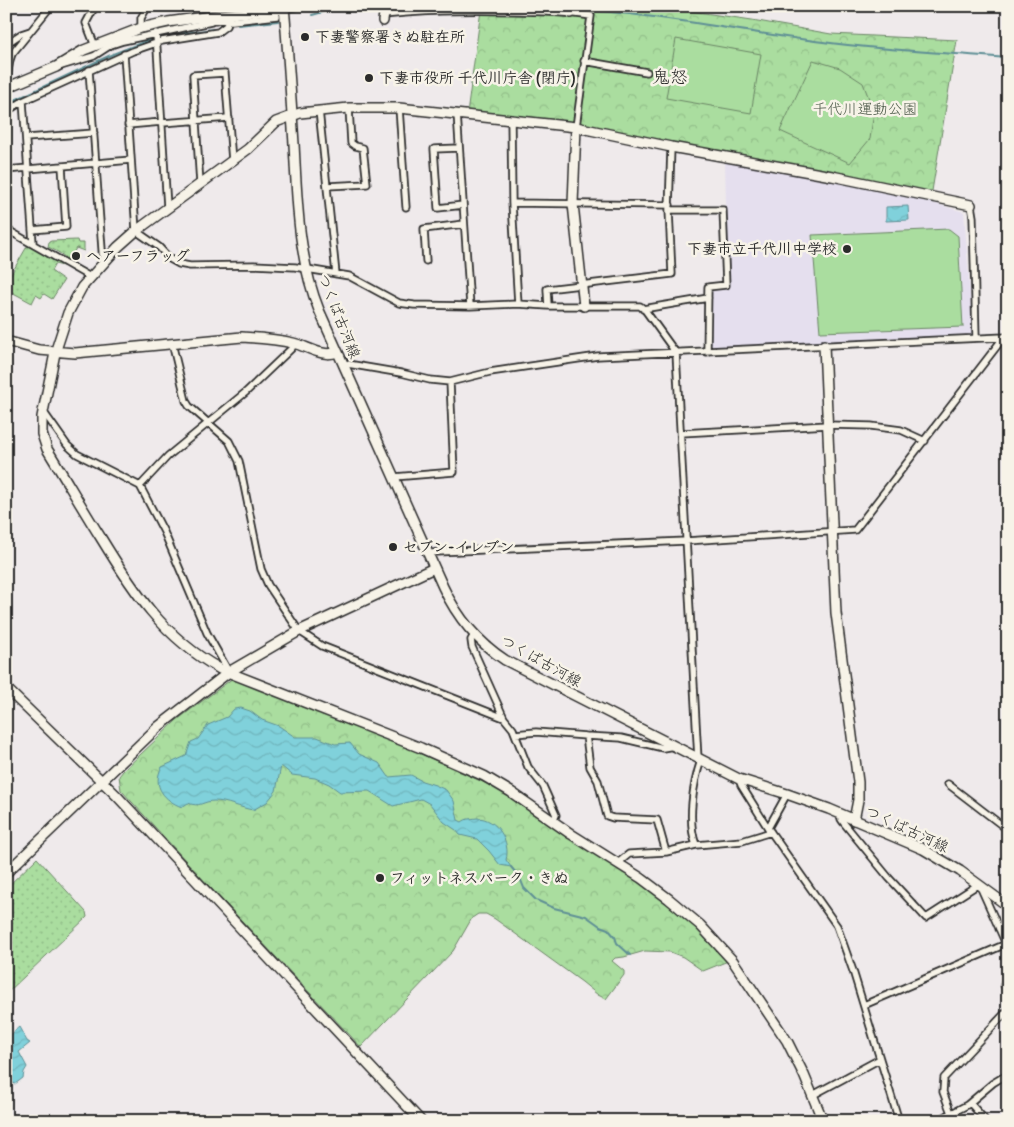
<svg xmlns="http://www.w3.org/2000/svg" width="1014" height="1127" font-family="Delius,'Klee One',sans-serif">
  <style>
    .built { fill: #e5dfee }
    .grass { fill: url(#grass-dots); stroke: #6a8465 }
    .forest { fill: url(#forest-crowns); stroke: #6a8465 }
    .pitch { fill: #aadd9f; stroke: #6a8465 }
    .water { fill: url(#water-waves); stroke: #5e8f95 }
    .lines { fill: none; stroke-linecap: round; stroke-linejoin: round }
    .stream { stroke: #5e8f95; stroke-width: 2 }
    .street-casing { stroke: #2b2b2b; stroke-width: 9 }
    .secondary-casing { stroke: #2b2b2b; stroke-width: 12 }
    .primary-casing { stroke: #2b2b2b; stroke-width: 12 }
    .street { stroke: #f7f3e8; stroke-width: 5.5 }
    .secondary { stroke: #f7f3e8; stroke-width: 9 }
    .primary { stroke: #f7f3e8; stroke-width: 9 }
    .poi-dot { fill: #2b2b2b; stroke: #f7f3e8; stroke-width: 2 }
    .labels { text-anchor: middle; stroke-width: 5; stroke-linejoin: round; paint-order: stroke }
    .poi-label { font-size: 15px; font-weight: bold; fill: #2b2b2b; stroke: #f7f3e8; text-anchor: start }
    .park-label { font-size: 15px; fill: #4b5848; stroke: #f7f3e8 }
    .street-label { font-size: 15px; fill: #2b2b2b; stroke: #f7f3e8 }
    .quarter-label { font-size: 18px; fill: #2b2b2b; stroke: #f7f3e8 }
  </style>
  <defs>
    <pattern id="grass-dots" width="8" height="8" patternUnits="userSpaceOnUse" patternTransform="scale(1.25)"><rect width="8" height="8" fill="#aadd9f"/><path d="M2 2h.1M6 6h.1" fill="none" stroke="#92be89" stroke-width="1.8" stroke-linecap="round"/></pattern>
    <pattern id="forest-crowns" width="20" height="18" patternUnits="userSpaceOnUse" patternTransform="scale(1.25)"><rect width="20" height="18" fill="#aadd9f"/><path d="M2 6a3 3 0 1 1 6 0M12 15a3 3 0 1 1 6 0" fill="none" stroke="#92be89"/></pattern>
    <pattern id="water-waves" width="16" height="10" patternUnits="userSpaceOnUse" patternTransform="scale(1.25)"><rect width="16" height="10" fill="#80d1db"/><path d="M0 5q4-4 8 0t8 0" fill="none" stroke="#6fb4bc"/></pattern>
  </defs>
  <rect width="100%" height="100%" fill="#efeaeb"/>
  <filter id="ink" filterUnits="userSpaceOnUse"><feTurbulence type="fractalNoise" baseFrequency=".02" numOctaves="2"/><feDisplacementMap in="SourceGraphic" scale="10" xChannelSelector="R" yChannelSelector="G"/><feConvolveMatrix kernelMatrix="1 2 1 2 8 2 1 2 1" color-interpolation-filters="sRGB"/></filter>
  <g filter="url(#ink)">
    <path class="built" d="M725,162l105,19 103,22 31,9 9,122 -259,14 -3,-3v-57l17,-1z"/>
    <path class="grass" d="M77,240l1,3h6v8l-8,-3 -8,15c-2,-8 -12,-12 -20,-16l1,-5 2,-1z
      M29,243l36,21 -2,2 -8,-2 -4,7 13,9 -12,19 -8,-5 -3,4 -5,-3 -4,8 -26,-14v-6z
      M37,858l49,54 1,5 -81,77v-106z"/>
    <path class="forest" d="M572,6h84l96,14 79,14 126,6 -26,157 -355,-70 -109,-13 14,-104 90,3z
      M233,678l149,58 116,53 71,49 73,44 54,45 32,34 -25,10 -20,-14 -13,-5 -25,-1 -21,6 -9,1 -3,3 12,10v4l-18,24 -8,-4 -16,-13 -87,-63 -9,-5h-8l-6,4 -19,33 -92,96 -153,-162 -87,-95 -2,-14 4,-5 54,-51z"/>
    <path class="pitch" d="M676,39l85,15 -10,59 -85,-15z
      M813,60l27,8 23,15 11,29 -4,27 -20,24 -70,-32z
      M949,229l9,7 5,91 -143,5 -8,-97z"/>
    <path class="water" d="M908,206l1,14 -23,1v-14z
      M241,708l9,3 12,9 17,6 16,11h22l18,7 15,-1 9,11 20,9 10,14 22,-2 11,6 13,4 11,5 8,11 4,19 4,2c5,-4 9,-3 15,-4 20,0 34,24 29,42l5,7 -11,-2 -11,-14 -12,-12 -17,-4 -4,-5 -12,-8 -14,-18 -9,-5 -28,7 -24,-15 -29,1 -11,-8 -14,-6 -23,-3 -11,-9 -5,25 -9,11 -14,8c-13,-2 -26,-9 -39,-9 -11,0 -14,7 -26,2l-6,4c-17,-6 -31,-21 -20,-40l24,-11 5,-14 7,-3 10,-14 19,-8 7,-8z
      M19,1027l8,14 3,2 -11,9 8,15 -3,5 -1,6 -8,6 -7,-2 -2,2v-47c5,-1 9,-7 13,-10z"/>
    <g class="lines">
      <path class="stream" d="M487,6l83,3
        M388,7l34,-1
        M574,9c84,5 166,23 249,33 61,8 123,11 185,16
        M312,15l22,-6 47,-1
        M238,25l40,-4
        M158,37l55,-8
        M6,106l7,-5 100,-47 41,-16
        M511,867l9,11 4,10 12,12 18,8 32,8 14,10 8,3 7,8 2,6 13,12"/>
      <defs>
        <path id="street" d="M284,9l15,-3
          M93,10l-7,13 9,23
          M384,15c44,-5 89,-5 134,-4 24,1 49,1 73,5l-15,111
          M215,21l5,-1 12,1 45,-5
          M141,28v-10l7,-12
          M156,33l11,174
          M6,44l15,-10 9,-3
          M124,54l12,177 23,16 11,12 9,5 11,2 64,-1 41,2 54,9 50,27 15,2 56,1 48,-2 30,2h92l5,4 31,43 22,406
          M584,61l63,11
          M61,66l33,-10 17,-11 12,-4 88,-19 8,-7
          M89,70l14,193
          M6,82l4,-22 2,-6 39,-48
          M23,101l10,142
          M399,108l7,99
          M319,110l17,164
          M6,112l17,-11 110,-50 29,-10 56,-9 8,-6 5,-12
          M457,113l13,193
          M511,119l1,84 6,101
          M162,123l67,-5
          M128,125l34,-3
          M26,138l68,-5
          M671,147l-2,63h54l3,75 -18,2 -1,65
          M459,148l-25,1 4,59 25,-3
          M28,169l103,-9
          M6,170l22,-2
          M200,184l-7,-109 32,-2 7,88
          M327,186l40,-2 -4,-36 -8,-2 -4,-3 -2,-35
          M512,203l158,2
          M971,205l2,12 3,120
          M6,229l84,48
          M32,230l34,-3 -4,-61
          M426,261l-2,-32 40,-5
          M548,306l-1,-17 125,-15 -3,-64
          M643,309l65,-11
          M172,343l14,58 3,5 40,35 10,20 22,108 7,16 31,46 23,15 182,72
          M342,363l59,10 29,7 20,2 40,-10 108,-16 406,-19
          M43,411l24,34 10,9 63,32 24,46 43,101 22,39
          M681,433l147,-8 43,1 30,4 24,11
          M394,477l60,-5 -4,-90
          M140,486l28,-30 78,-64 46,-44 2,-5
          M429,554l8,-2 249,-11 169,-11 149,-193
          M474,635l-3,5 1,7 32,71 9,11 15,38 15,19 13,29 -3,7
          M515,734l21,-2 50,4 35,2 42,10 11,-2
          M586,736l4,31 8,14 9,35 6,2 44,2 9,32
          M739,779l2,6 27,43 69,98 16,45 46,150
          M948,784l60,46
          M842,815l-1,4 2,3 46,56 37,40 53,-34 27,60 -142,61
          M768,828l19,-34
          M696,845c-9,-24 -3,-61 5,-85
          M618,863l11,-9 37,-2 30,-7 46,-4 29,-9
          M999,929l9,-4
          M1008,975l-4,10 4,8
          M813,1095l67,-36
          M970,1103l16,18
          M953,1112l4,9
          M951,1113l-8,-21 1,-14 64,-68
          M937,1121l30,-16 26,-22 15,-9"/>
        <path id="secondary" d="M571,13l1,-7
          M383,21l2,-15
          M6,88l50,-21 28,-17 57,-22 27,-6 51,-7 65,-6
          M576,127l-3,77 11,102
          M6,341l33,9 36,3 167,-16c17,1 34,2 51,6 14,3 30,15 44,9
          M824,345l12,268 22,169v18l-4,20
          M6,688l110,107 305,326
          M6,873l152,-146 71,-55 70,-41 135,-63
          M823,1121l-19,-46 -17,-34 -54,-80 -33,-36 -31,-26 -28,-21 -70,-44 -60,-42 -27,-16 -63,-28 -201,-79c-57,-32 -86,-77 -119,-131 -19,-30 -36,-60 -54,-89l-5,-15v-17l13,-64 13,-40 14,-26 36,-40 18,-16 112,-82 28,-27 24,-9 49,-5h50l177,19 95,20 161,29 139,29"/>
        <path id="primary" d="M284,6c4,46 7,92 10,138 3,56 4,114 25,166l124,277c14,30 33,54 62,73l234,119 48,15 42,15 94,40 37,22 48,35"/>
      </defs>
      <use href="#street" class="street-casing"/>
      <use href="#secondary" class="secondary-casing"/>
      <use href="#primary" class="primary-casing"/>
      <use href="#street" class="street"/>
      <use href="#secondary" class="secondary"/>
      <use href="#primary" class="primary"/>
    </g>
  </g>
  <g class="poi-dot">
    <circle cx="305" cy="37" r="5"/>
    <circle cx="369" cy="78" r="5"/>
    <circle cx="847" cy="249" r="5"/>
    <circle cx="76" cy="256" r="5"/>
    <circle cx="393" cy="547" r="5"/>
    <circle cx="380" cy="878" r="5"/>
  </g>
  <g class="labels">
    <g class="poi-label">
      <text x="315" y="42">下妻警察署きぬ駐在所</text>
      <text x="379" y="83">下妻市役所 千代川庁舎 (閉庁)</text>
      <text x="837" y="254" text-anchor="end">下妻市立千代川中学校</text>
      <text x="86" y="261">ヘアーフラッグ</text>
      <text x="403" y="552">セブン-イレブン</text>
      <text x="390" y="883">フィットネスパーク・きぬ</text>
    </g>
    <g class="park-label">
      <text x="865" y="114">千代川運動公園</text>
    </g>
    <g class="street-label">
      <text transform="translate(339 316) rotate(68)" y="5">つくば古河線</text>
      <text transform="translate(541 661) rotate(29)" y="5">つくば古河線</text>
      <text transform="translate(907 829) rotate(25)" y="5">つくば古河線</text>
    </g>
    <g class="quarter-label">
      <text x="670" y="83">鬼怒</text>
    </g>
  </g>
  <rect width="1014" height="1127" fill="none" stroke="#f7f3e8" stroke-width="25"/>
  <rect x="12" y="12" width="989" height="1102" fill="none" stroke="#2b2b2b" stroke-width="2" filter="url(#ink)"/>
</svg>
